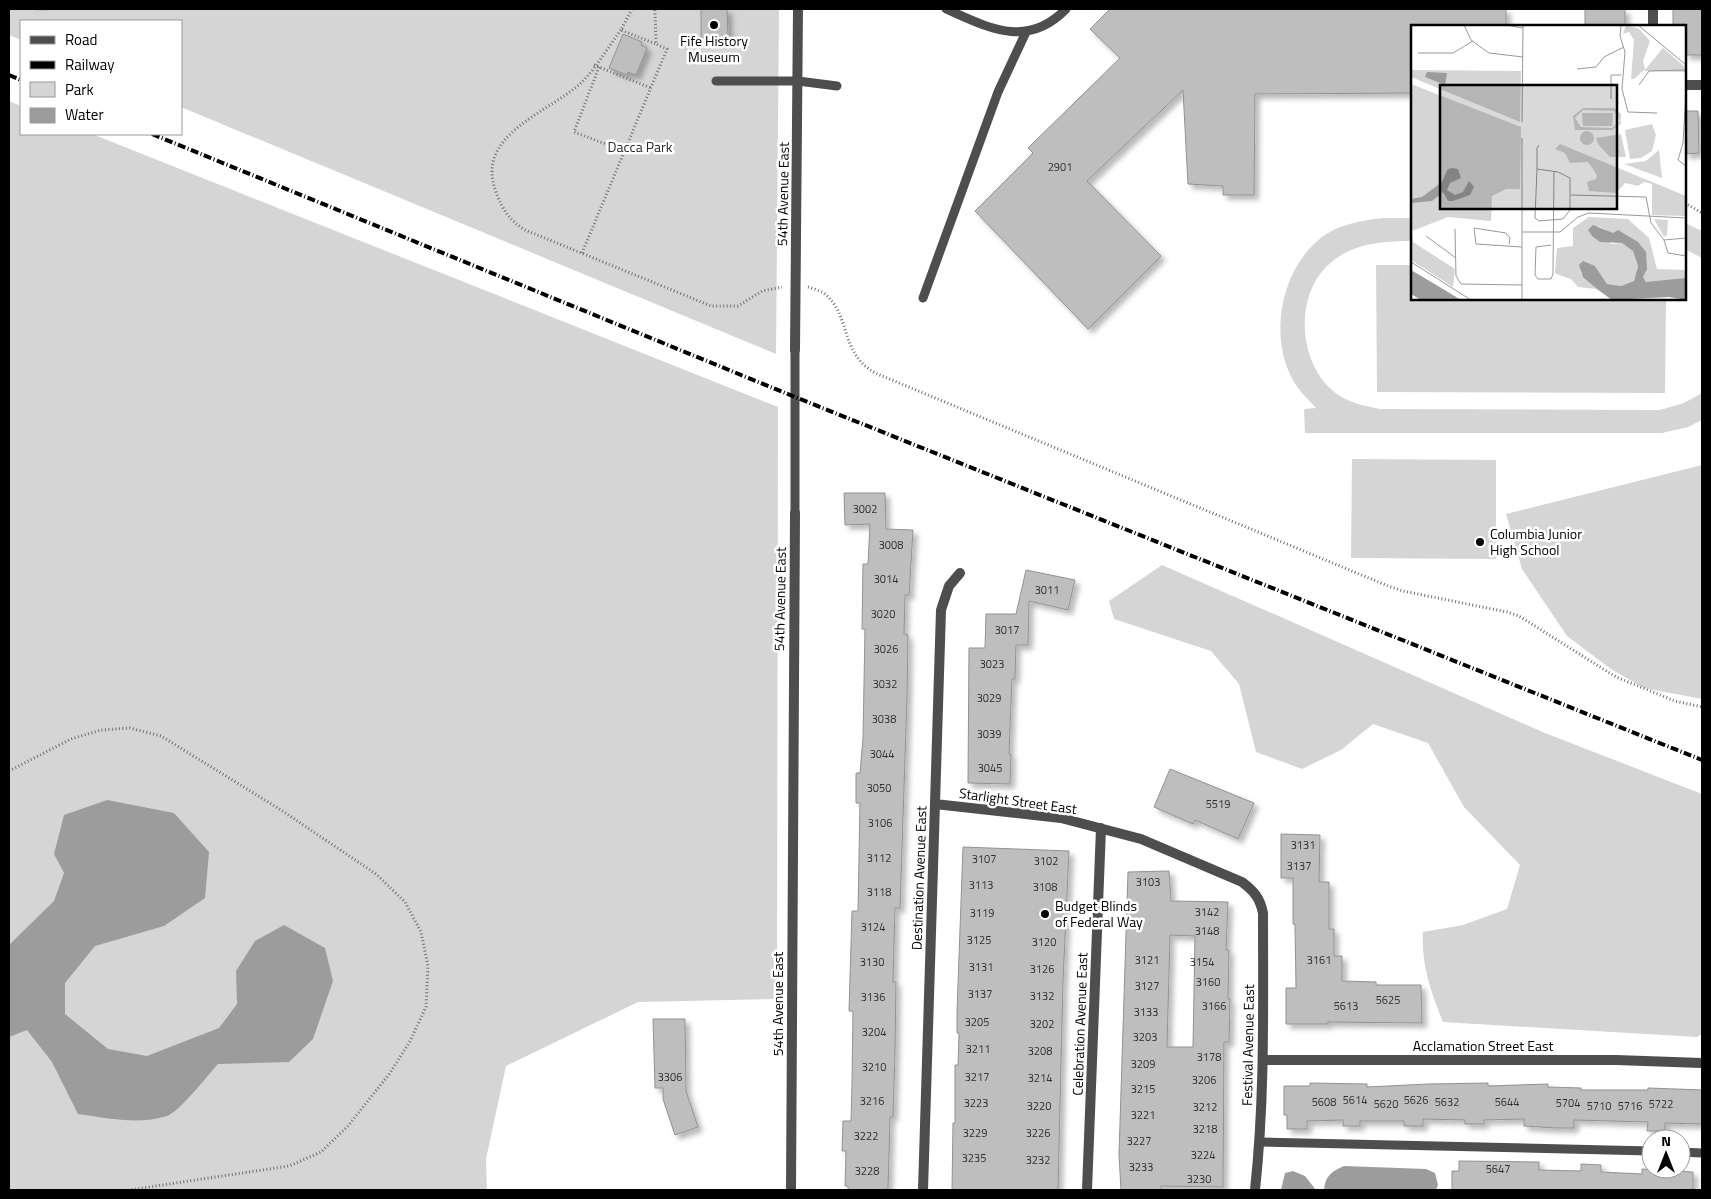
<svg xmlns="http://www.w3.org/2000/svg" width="1711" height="1199" font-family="'Titillium Web',sans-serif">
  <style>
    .green { fill: #d5d5d5 }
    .water { fill: #9c9c9c }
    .building { fill: #bebebe; stroke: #929292; fill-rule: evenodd; filter: url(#shadow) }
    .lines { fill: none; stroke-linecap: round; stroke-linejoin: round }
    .path { stroke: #707070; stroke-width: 3; stroke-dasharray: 1 2.5; stroke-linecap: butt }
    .service { stroke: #4e4e4e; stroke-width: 9 }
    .minor { stroke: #4e4e4e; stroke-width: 10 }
    .rail { stroke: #000; stroke-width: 4; stroke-dasharray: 8 2.5 1 2.5; stroke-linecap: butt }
    .poi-dot { fill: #000; stroke: #fff; stroke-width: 2 }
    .labels { text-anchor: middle; stroke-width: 5; stroke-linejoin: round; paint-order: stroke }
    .number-label { font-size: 11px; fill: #303030 }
    .poi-label { font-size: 14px; fill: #000; stroke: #fff; text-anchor: start }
    .park-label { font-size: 14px; fill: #2c2c2c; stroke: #fff }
    .street-label { font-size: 14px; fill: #000; stroke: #fff }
    .inset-road { fill: none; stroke: #999; stroke-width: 1 }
    .view { fill: #000; fill-opacity: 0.15; stroke: #000; stroke-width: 2.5 }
    .inset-edge { fill: none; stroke: #000; stroke-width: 2.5 }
  </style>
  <defs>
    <filter id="shadow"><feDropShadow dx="4.5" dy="4.5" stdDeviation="2.5" flood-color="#0004"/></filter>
  </defs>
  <rect width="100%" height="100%" fill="#fff"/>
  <path class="green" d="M9,9h770l-3,345 -595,-247v-86h-160v19l-12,-5z
    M9,101l12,5v28h71l686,273 -1,592 -139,3 -132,64 -20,93 1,31h-478z
    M1384,218h28v23c-30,0 -62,2 -86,26 -33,33 -27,103 14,129 13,8 26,10 40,13l280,1 24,-7 18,-10v27l-14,7 -26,6h-357l-1,-24 12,-1c-6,-7 -13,-13 -18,-20 -33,-46 -18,-125 30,-155 17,-10 37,-13 56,-15z
    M1685,223l17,8v27l-17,-9z
    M1376,265h36v34h254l-1,94 -288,-1z
    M1352,459l144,1v99l-145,-1z
    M1702,465v234l-58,-11 -33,-19 -44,-33 -45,-67 -16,-55z
    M1162,565l383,168 157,61v240l-5,3 -254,-15c-12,-29 -22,-58 -20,-90l40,-7 44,-16 13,-44 -56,-58 -36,-64 -55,-19 -32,26 -39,19 -46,-17 -17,-68 -28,-33 -97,-32 -5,-18z"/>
  <path class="water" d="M107,800l67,13 35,39 -4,46 -41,28 -69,20 -30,37v31l43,35 39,7 72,-28 18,-24 -1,-33 19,-30 29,-16 41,23 8,33 -20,58 -24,23 -71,2c-10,11 -39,48 -51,52 -29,9 -60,2 -89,-2l-26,-52 -25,-32 -18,7v-92l45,-44 10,-28 -10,-19 10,-39z
    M1344,1166l82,3 9,4 3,12 -2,5h-112c1,-14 8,-19 20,-24z
    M1293,1171l12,5 11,14h-35l4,-17z"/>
  <path class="building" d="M701,9h26l1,28h-27z
    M1110,9h396v17h-94v67l-157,1 -1,101h-31v-9l-35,-2 -5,-94 -96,91 74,75 -73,73 -113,-118 58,-58 -5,-5 92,-90 -30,-29z
    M1585,9h40v17h-40z
    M1673,9h29v46h-17v-29h-12z
    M623,34l19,8 -1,3 6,3 -11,27 -8,-3 -1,3 -18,-7z
    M1685,111h13l1,42 -14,1z
    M844,493h41l1,36 27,1 -4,65h-4l-1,39 4,1 -1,64 -7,209h-5l-1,35 -1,39h3l-1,70 -2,65h-3l-2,73h-40v-4h-3l1,-35h-4l1,-30h8l1,-36 1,-74h-4l3,-100h6l2,-108h-4v-30h4l3,-35 2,-109h-3l1,-65h5l2,-40 -25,1z
    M1026,570l49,10 -7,30 -39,-9 -1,44h-12l-1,34h-3l-3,75h2l-1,30 -42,-1 1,-135h16l1,-34h30z
    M1170,769l84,34 -16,36 -43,-19 -2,4 -39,-17z
    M1281,834l39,1 -1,47h10v47h5v27h8v25l34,1v3h45l1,38 -94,-1v2h-42v-36h10l-1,-64h-2v-46h-12z
    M963,847l106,4 -6,130 -5,209h-106l1,-67h2v-58h3l1,-32h-2v-21z
    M1169,871l2,30 57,1 -2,48h3l-1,49h2l-1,43h-5l-1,145 -62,-1v4h-40l-2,-35 9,-283zM1170,935l25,1 -2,111h-26z
    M653,1019h32l1,72 12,36 -23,8 -12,-36v-11h-8z
    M1310,1083l57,1v3l62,-3 59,-1v3l60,-2v3l33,1v2h67v-2l54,2v34l-37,-1v8h-18l1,-9 -74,-2v8h-18l-32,-2v-7l-40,1v4h-19v-4l-42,-1v7h-19v-5h-44v5h-17v-6l-36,1v8h-20v-14h-3v-29h26z
    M1459,1161l80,1v8l42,1v-7l20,1v7l41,2v-5l51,3v18h-241v-19h7z"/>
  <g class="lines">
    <path class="path" d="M36,9h13
      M632,9l-11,21 35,14 -1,-35
      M621,30c-13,17 -24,37 -39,52 -33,31 -108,52 -86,110 6,17 14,29 29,38l186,76h27l24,-15 20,-4
      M594,65l57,23
      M599,67l-25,65 50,19
      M1685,203l17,10
      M582,253l85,-204 -11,-5
      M808,287c6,2 14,4 18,8 25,22 14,58 49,78l513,213 15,5 104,21 12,4 97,61 59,24 27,6
      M9,771l62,-32 30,-9 29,-2 31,8 120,74 95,64 29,28 16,30 7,34 -2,41 -17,36 -19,30 -42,53 -27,26 -32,14 -160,24"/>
    <path class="service" d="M946,9c43,19 81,40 120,0
      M716,81h82l39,5
      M923,298l75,-206 28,-60
      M795,513v-163
      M1260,1142l391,9
      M1681,1152l21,1"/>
    <path class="minor" d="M1653,9v17
      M1685,85h17
      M795,350l3,-341
      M935,804l126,14 80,21 101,43c12,9 18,16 21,31 0,93 2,185 -8,277
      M1263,1060h353l86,3
      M791,1190l4,-677
      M923,1190l18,-580 8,-24 11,-13
      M1087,1190l14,-362"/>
    <path class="rail" d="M9,75l12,5
      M152,134l643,263 907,363"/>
  </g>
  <g class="poi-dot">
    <circle cx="714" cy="25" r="5"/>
    <circle cx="1480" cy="542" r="5"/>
    <circle cx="1045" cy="914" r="5"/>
  </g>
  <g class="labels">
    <g class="number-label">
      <text x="1060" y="171">2901</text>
      <text x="865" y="513">3002</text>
      <text x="891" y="549">3008</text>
      <text x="886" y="583">3014</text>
      <text x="1047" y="594">3011</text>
      <text x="883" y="618">3020</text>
      <text x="1007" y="634">3017</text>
      <text x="886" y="653">3026</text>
      <text x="992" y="668">3023</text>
      <text x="885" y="688">3032</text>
      <text x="989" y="702">3029</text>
      <text x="884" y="723">3038</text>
      <text x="989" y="738">3039</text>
      <text x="882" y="758">3044</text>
      <text x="990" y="772">3045</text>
      <text x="879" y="792">3050</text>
      <text x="1218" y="808">5519</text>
      <text x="880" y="827">3106</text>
      <text x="1303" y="849">3131</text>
      <text x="879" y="862">3112</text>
      <text x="984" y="863">3107</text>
      <text x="1046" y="865">3102</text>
      <text x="1299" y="870">3137</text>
      <text x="1148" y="886">3103</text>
      <text x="981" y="889">3113</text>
      <text x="1045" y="891">3108</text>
      <text x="879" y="896">3118</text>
      <text x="1207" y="916">3142</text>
      <text x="982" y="917">3119</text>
      <text x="873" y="931">3124</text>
      <text x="1207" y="935">3148</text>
      <text x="979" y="944">3125</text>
      <text x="1044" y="946">3120</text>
      <text x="1147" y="964">3121</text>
      <text x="1319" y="964">3161</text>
      <text x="872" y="966">3130</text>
      <text x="1202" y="966">3154</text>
      <text x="981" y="971">3131</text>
      <text x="1042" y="973">3126</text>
      <text x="1208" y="986">3160</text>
      <text x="1147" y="990">3127</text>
      <text x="980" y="998">3137</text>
      <text x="1042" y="1000">3132</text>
      <text x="873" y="1001">3136</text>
      <text x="1388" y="1004">5625</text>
      <text x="1214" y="1010">3166</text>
      <text x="1346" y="1010">5613</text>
      <text x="1146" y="1016">3133</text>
      <text x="977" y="1026">3205</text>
      <text x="1042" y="1028">3202</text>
      <text x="874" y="1036">3204</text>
      <text x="1145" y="1041">3203</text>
      <text x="978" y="1053">3211</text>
      <text x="1040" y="1055">3208</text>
      <text x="1209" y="1061">3178</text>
      <text x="1143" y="1068">3209</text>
      <text x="874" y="1071">3210</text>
      <text x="670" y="1081">3306</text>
      <text x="977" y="1081">3217</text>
      <text x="1040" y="1082">3214</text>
      <text x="1204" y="1084">3206</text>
      <text x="1143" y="1093">3215</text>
      <text x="1355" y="1104">5614</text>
      <text x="1416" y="1104">5626</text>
      <text x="872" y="1105">3216</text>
      <text x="1324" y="1106">5608</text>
      <text x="1447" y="1106">5632</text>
      <text x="1507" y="1106">5644</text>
      <text x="976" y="1107">3223</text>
      <text x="1568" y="1107">5704</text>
      <text x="1386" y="1108">5620</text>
      <text x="1661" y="1108">5722</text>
      <text x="1039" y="1110">3220</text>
      <text x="1599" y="1110">5710</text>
      <text x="1630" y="1110">5716</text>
      <text x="1205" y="1111">3212</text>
      <text x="1143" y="1119">3221</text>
      <text x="1205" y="1133">3218</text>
      <text x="975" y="1137">3229</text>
      <text x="1038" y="1137">3226</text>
      <text x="866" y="1140">3222</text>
      <text x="1139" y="1145">3227</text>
      <text x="1203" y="1159">3224</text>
      <text x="974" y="1162">3235</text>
      <text x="1038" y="1164">3232</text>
      <text x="1141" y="1171">3233</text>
      <text x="1498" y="1173">5647</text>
      <text x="867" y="1175">3228</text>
      <text x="1199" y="1183">3230</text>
    </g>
    <g class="poi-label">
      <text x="714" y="46" text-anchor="middle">Fife History<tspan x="714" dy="16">Museum</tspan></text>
      <text x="1490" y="539">Columbia Junior<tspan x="1490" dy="16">High School</tspan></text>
      <text x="1055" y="911">Budget Blinds<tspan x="1055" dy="16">of Federal Way</tspan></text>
    </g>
    <g class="park-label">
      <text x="640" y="152">Dacca Park</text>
    </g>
    <g class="street-label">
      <text transform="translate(783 194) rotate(-89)" y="5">54th Avenue East</text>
      <text transform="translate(780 599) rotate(-89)" y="5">54th Avenue East</text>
      <text transform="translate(1018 801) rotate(8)" y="5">Starlight Street East</text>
      <text transform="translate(919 878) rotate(-88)" y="5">Destination Avenue East</text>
      <text transform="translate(778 1004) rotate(-90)" y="5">54th Avenue East</text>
      <text transform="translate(1080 1024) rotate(-88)" y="5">Celebration Avenue East</text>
      <text transform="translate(1248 1045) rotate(-89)" y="5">Festival Avenue East</text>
      <text x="1483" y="1051">Acclamation Street East</text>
    </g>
  </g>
  <g transform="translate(1411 25)">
    <rect width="275" height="275" fill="#fff"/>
    <path d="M215,0l13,4 11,12 -7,20 2,8 -11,10h-3l3,-39 -5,-8 -6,2zM252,23l23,20v4l-42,-1zM0,45l110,1 -1,51 -109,-45zM0,59l110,43 -1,62h-14l-14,7 -1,25 -43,-4 -36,14 1,11 42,27 -2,18 -42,-27zM172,83h31l7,6v10l-9,6h-37l-2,-14zM172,85l31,1 6,10 -8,7 -31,-1 -6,-9zM171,88h31l-1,13h-29zM241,99l4,11 -4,16 -11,7 -11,1 -5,-29zM169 113a7 7 0 1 1 14 0a7 7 0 1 1-14 0ZM210,109l5,23h-16l-12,-13 -2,-6zM149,119l126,52v20l-34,-1v-31l-8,-2 -6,4 -13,-3 -9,10 -27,-2 -2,-9 9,-3 1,-4 -9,-13 -18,1 -5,-10 -10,-4zM248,125l3,28 -38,-14 22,-3zM178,192l39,2 21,19 8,31 29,1v8l-33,6 -7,-2 -3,-5 3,-25 -48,-26 13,18 11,-1 11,7 5,16 -4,15 -13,5 -14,-2 -12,-18 -15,6 17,17 -19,-2 -7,-8 -12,-4 -4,-2 2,-25 16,-2v-18zM243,194l14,1 -1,15 -3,2z" fill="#d5d5d5" fill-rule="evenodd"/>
    <path d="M16,47l20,1 -2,12 -20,-8zM40,143l7,1 3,9 -11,5 -3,7 8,5 8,-3 6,-11 5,6 -4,8 -17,6h-5l-5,-9 -11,9 -21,2v-4l11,-2 20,-15 5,-12zM182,200l20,8 5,-3 20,12 8,10 1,17 -4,8 3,5 40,-4v22l-17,-3 -57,3 -15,-11 -14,-12 -4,-12 4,-4 12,5 12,18 14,2 13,-5 4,-15 -5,-15 -11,-8 -22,-1 -8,-6 -4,-6zM0,245l32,19 18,11h-40l-10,-6z" fill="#9c9c9c"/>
    <path class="inset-road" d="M53,0l7,15 18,13 34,4M95,0l17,3M210,0l-1,11 5,16 -3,37 6,23 29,1M227,0l48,40M7,28h35l20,-12M166,44l19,-2 8,-10 20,-10M228,60l10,-14 37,-1M275,67l-3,51 -5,17 8,6M200,74v-24h10M111,97l1,-97M126,144l21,3 12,6v32l-7,9 -24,2 -4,-3v-1l2,-48v-21l2,-3M160,170l75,2 5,26 13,17 4,13 18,3M44,204l1,47 5,8 61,1M111,207h38l18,-15 11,-4 97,5M15,211l30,22M253,215l22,-2M98,219l1,-6 -4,-5 -32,-5 2,16 46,3M140,220l-15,2 -1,28 3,4h13l2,-5 1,-103M0,237l60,38M111,275v-162M127,275h16"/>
    <path class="view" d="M29,60h177v124h-177z"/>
    <rect width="275" height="275" class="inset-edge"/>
  </g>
  <rect width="1711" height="1199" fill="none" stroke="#000000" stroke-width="20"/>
  <rect x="20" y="20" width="162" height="115" fill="#ffffff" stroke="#999999"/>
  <rect x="30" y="36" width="25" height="8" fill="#4e4e4e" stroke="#999999"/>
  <text x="65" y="45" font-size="15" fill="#000000">Road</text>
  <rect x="30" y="61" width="25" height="8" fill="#000000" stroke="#999999"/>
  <text x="65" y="70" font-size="15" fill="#000000">Railway</text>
  <rect x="30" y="82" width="25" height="15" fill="#d5d5d5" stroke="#999999"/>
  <text x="65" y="95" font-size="15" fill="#000000">Park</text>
  <rect x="30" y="108" width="25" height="15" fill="#9c9c9c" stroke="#999999"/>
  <text x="65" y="120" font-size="15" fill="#000000">Water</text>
  <g transform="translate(1666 1154)"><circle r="24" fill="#ffffff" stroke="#999999"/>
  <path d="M0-4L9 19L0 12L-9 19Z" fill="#000000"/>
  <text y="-8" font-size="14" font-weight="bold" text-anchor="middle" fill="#000000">N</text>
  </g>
</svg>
